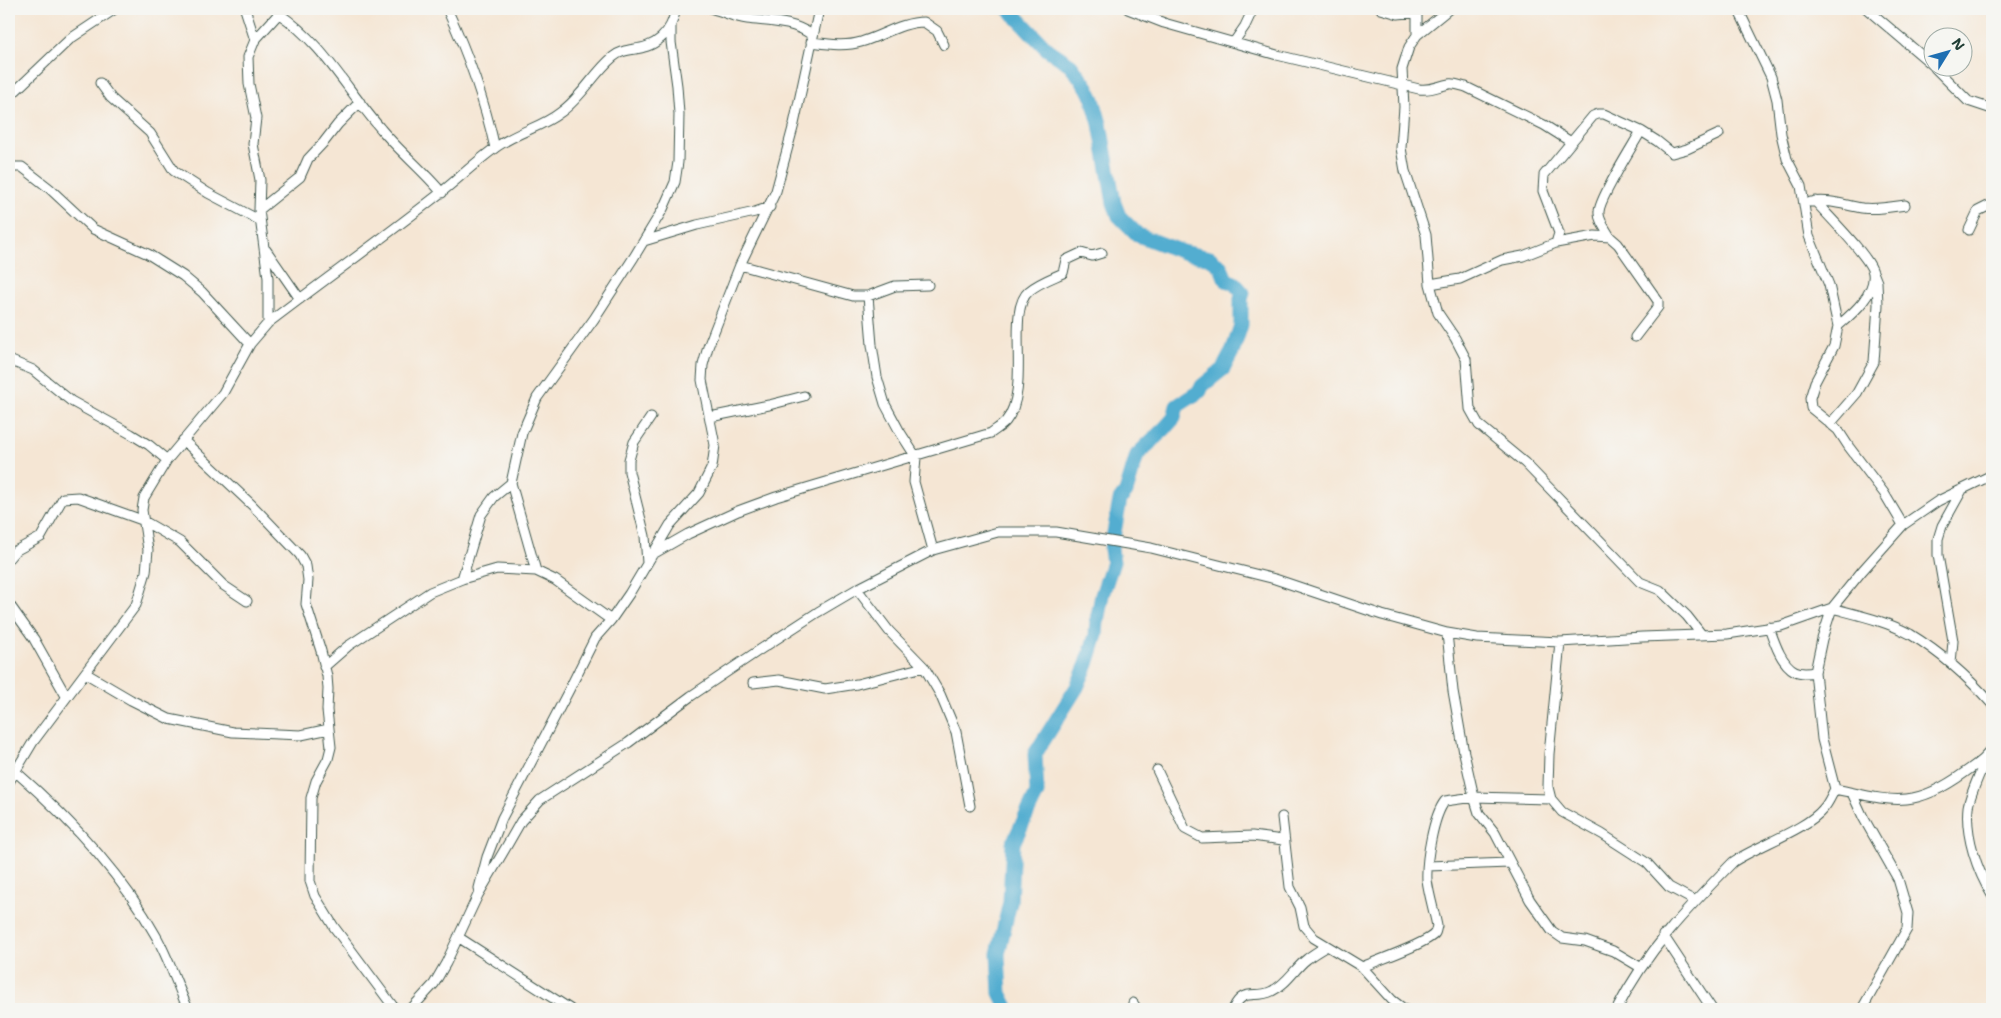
<svg xmlns="http://www.w3.org/2000/svg" width="2001" height="1018" font-family="'Shantell Sans',sans-serif">
  <style>
    .lines { fill: none; stroke-linecap: round; stroke-linejoin: round }
    .river { stroke: #52add0; stroke-width: 15 }
    .street-casing { stroke: #3f564c; stroke-width: 11 }
    .street { stroke: #fff; stroke-width: 9 }
  </style>
  <rect width="100%" height="100%" fill="#f6f6f2"/>
  <filter id="ink" filterUnits="userSpaceOnUse"><feTurbulence type="fractalNoise" baseFrequency=".02" numOctaves="2"/><feDisplacementMap in="SourceGraphic" scale="10" xChannelSelector="R" yChannelSelector="G"/><feConvolveMatrix kernelMatrix="1 2 1 2 8 2 1 2 1" color-interpolation-filters="sRGB"/></filter>
  <filter id="wash" filterUnits="userSpaceOnUse"><feTurbulence type="fractalNoise" baseFrequency=".0096" numOctaves="4" result="noise"/><feDisplacementMap in="SourceGraphic" scale="20" xChannelSelector="R" yChannelSelector="G"/><feGaussianBlur stdDeviation="1.12" result="paint"/><feColorMatrix in="noise" values="0 0 0 0 0 0 0 0 0 0 0 0 0 0 0 0 0 1.4 0 .05"/><feComposite in="paint" operator="in"/></filter>
  <g filter="url(#wash)">
    <rect width="100%" height="100%" fill="#f5e6d4"/>
    <g class="lines">
      <path class="river" d="M1008,1009l-8,-16 -2,-39 12,-52 3,-59 24,-50 -2,-39 42,-67 10,-23 9,-29 1,-14 5,-26 11,-33 -2,-13 9,-49 6,-8 11,-37 28,-27 9,-10 3,-12 23,-15 2,-5 21,-17 10,-19 8,-25v-26l2,-6 -9,-10 -8,-3 -5,-13 -11,-9 -27,-6 -45,-17 -19,-19 -5,-13 -14,-79 -7,-25 -6,-12 -16,-22 -24,-16 -38,-40"/>
    </g>
  </g>
  <g filter="url(#ink)">
    <g class="lines">
      <defs>
        <path id="street" d="M245,9l10,31
          M447,9c21,45 37,90 48,139
          M713,9c11,3 23,9 34,10 24,3 45,2 65,16
          M1128,9l36,14 113,32 142,34c12,2 19,-3 30,-5 5,-1 12,2 17,3l78,38 27,17
          M1381,9l17,5 19,-2
          M1417,9v26
          M1449,9l-32,26 -8,12 -7,22 2,38 -3,41 4,23 21,64 4,49 8,29 17,25 11,21 4,50 9,16 46,38 115,119 20,8 27,26 15,19
          M1738,9l33,68 6,23 4,34 6,25 14,27 8,50 20,49 9,41 -4,20 -19,36 -5,16 1,10 27,22 11,17 35,46 19,32
          M1867,9l67,57
          M278,13c46,31 68,76 103,116 19,23 42,41 61,64
          M811,42c16,2 34,5 50,0 21,-6 41,-20 63,-20l13,9 7,14
          M1234,42l11,-16 8,-17
          M1935,68l33,33 24,8
          M100,83l11,15 39,35 24,38 34,22 51,27
          M9,97l61,-58 45,-30
          M9,167h13l27,21 44,41 55,25 35,22 19,16 48,52
          M1815,201c12,14 56,57 58,72 3,21 -21,41 -35,53
          M1811,202c19,-3 33,3 51,6 15,2 29,-1 43,-3
          M259,210l1,-30 -7,-36 3,-26 -7,-34 -1,-27 7,-17 28,-31
          M1969,230l9,-19 14,-7
          M1610,237c-3,-6 -12,-17 -11,-25 0,-13 33,-65 42,-81
          M644,241l53,-16 58,-13 15,-5
          M1556,243l3,-10 -16,-42 1,-16 49,-59 5,-2h6l37,17 16,10 15,12 15,-4 32,-15
          M266,250l34,49
          M740,265l113,31h15l27,-10 33,-1
          M1430,284l30,-5 42,-19 21,-4 33,-13 39,-7 15,1 8,7 40,57v6l-23,30
          M868,296l4,49 5,32 8,27 15,28 16,25 -2,25 19,68
          M268,323v-45l-9,-68 41,-33 8,-18 16,-17 14,-18 22,-22
          M9,360l24,10 38,31 60,33 18,11 18,15
          M710,417l59,-12 35,-9
          M1830,424l27,-31 17,-31 4,-57 -1,-23 -4,-10
          M183,440l69,65 48,50 6,11 2,14 -2,24 15,47 6,25 1,13 -1,21 4,37 -3,12 -12,22 -5,17 -1,83 5,15 19,31 61,82
          M653,554l35,-20 50,-23 38,-14 215,-64c5,-4 11,-7 15,-12 26,-32 -1,-110 23,-130 9,-8 23,-13 34,-18l3,-13 15,-7 11,3 10,-3
          M9,558l6,-7 26,-14 22,-39 15,-1 64,23 38,22 43,43 24,16
          M647,563l-2,-27 -16,-64v-12l5,-18 17,-25
          M536,571l-25,-88 11,-50 15,-35 57,-79 40,-62 29,-48 12,-27 3,-20 1,-48 -2,-28 -6,-44v-16
          M462,579l19,-64 13,-18 17,-14
          M857,589l32,42 35,36 16,27 16,38 14,74
          M9,604l25,35 32,57
          M1769,627c5,14 12,37 26,44 6,3 14,2 20,1
          M1447,633l6,58 11,62 10,44 5,16 16,20 35,67 22,31 10,7 23,3 28,10 27,16
          M1560,642l-11,112 -1,33 3,12 11,13 40,22 45,29 22,24 26,14
          M1951,663l2,-22 -15,-86v-16l4,-13 20,-36
          M324,667l24,-21 82,-54 32,-13 35,-10 39,2 19,9 56,40
          M85,673l46,27 38,19 64,13 68,3 28,-6
          M753,683l26,-3 46,9 32,-5 67,-17
          M1987,756c-5,13 -17,38 -19,51 -3,28 9,64 24,88
          M1157,770l28,59 17,9 50,-2 31,4
          M15,771c54,47 106,102 141,165 13,23 21,49 32,73
          M9,782l24,-40 103,-137 10,-33 2,-22 -6,-40 2,-12 23,-38 56,-67 27,-49 18,-21c55,-42 111,-82 166,-125 21,-16 40,-35 61,-50 21,-16 46,-20 66,-36 21,-15 33,-39 52,-55 14,-12 30,-3 48,-19 9,-8 12,-17 15,-29
          M1835,789c57,12 78,21 129,-16 11,-8 22,-14 28,-26
          M1852,793l11,24 35,62 10,34 -1,16 -45,80
          M1282,817l8,70 10,20 4,19 10,12 48,29 30,33 12,9
          M1428,866l81,-3
          M479,888l8,-31 15,-39 67,-128 26,-52 16,-18 18,-26 41,-69 29,-32 13,-26 3,-22 -13,-65 1,-15 5,-18 32,-82 36,-74 18,-67 25,-115
          M1663,935l49,74
          M458,937l112,72
          M1362,967c14,-6 66,-24 73,-34 1,-2 1,-4 2,-7 -3,-15 -8,-31 -10,-46 -1,-19 6,-64 18,-79l29,-4 77,2
          M1133,1003l4,6
          M411,1009l23,-25 12,-21 32,-68 27,-46 16,-28 19,-21 88,-57 63,-47 67,-45 60,-39 39,-23 76,-39 65,-18h58l95,16 124,31 107,36 65,18 30,5 83,4 82,-5 85,-3 54,-8 51,-18 30,-37 41,-46 35,-24 54,-26
          M1233,1009c11,-23 22,-9 39,-18 15,-7 23,-23 35,-32 6,-5 13,-9 20,-13
          M1617,1009c30,-59 70,-100 116,-147 24,-16 74,-33 90,-53 5,-5 8,-13 12,-20l-13,-50 -7,-67 7,-33 10,-31c26,7 54,13 78,26 31,19 58,43 82,70"/>
      </defs>
      <use href="#street" class="street-casing"/>
      <use href="#street" class="street"/>
    </g>
  </g>
  <rect width="2001" height="1018" fill="none" stroke="#f6f6f2" stroke-width="30"/>
  <g transform="translate(1948 52) rotate(53)"><circle r="24" fill="#f6f6f2" stroke="#a0aca6"/>
  <path d="M0-4L9 19L0 12L-9 19Z" fill="#1f6fb2"/>
  <text y="-8" font-size="14" font-weight="bold" text-anchor="middle" fill="#1f3d34">N</text>
  </g>
</svg>
